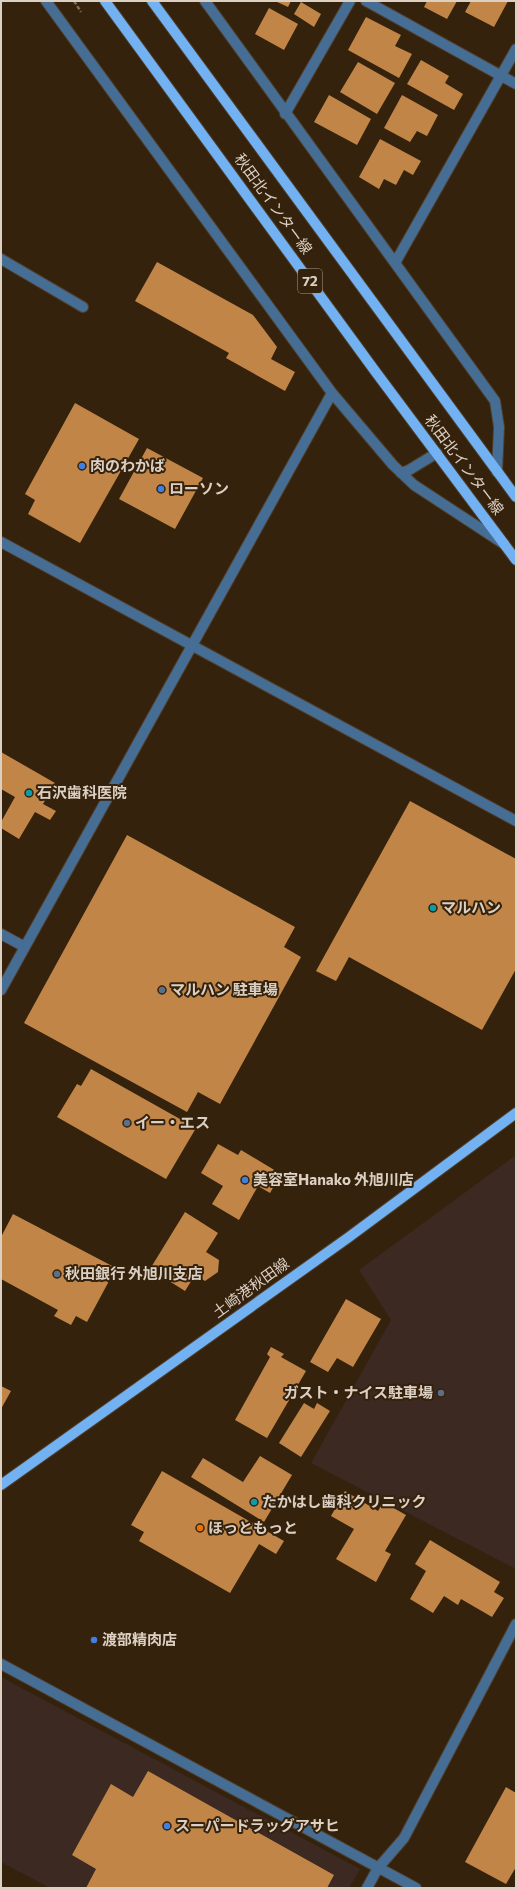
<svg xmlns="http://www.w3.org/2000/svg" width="517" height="1889" font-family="Commissioner,'Noto Sans JP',sans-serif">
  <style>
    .commercial { fill: #3b2922 }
    .building { fill: #c18647 }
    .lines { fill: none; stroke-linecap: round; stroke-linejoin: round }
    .minor-casing { stroke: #503e2a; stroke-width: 12 }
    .major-casing { stroke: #503e2a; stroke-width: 12 }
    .path { stroke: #7d6d5b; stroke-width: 2.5; stroke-dasharray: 4 2; stroke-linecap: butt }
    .minor { stroke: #466d94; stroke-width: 10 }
    .major { stroke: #72b2f2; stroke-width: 10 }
    .shop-dot { fill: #3f7fe0; stroke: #35220d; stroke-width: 1.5 }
    .culture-dot { fill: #0f9aa8; stroke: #35220d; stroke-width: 1.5 }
    .service-dot { fill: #5c6f8a; stroke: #35220d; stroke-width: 1.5 }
    .food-dot { fill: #e8710a; stroke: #35220d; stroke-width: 1.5 }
    .labels { text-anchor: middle; stroke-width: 4; stroke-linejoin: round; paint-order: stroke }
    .shield { fill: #35220d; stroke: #aa9c8c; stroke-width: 1 }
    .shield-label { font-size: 14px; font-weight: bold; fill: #dcd0c3 }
    .street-label { font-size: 15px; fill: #dcd0c3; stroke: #35220d }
    .poi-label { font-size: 15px; font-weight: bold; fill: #dcd0c3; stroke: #35220d; text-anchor: start }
  </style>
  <rect width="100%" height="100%" fill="#35220d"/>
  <path class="commercial" d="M516,1155v414l-205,-106 80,-143 -32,-50z
    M1,1677l359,192 -11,19h-299l-49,-26z"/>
  <path class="building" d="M275,1h16l-3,6z
    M427,1h30l-10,18 -23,-12z
    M471,1h37l-14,26 -29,-15z
    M301,2l20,12 -7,13 -20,-13z
    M269,8l29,16 -14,26 -29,-16z
    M366,17l35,18 -6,11 17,8 -13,24 -51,-28z
    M421,60l28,16 -4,7 18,11 -9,16 -47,-26z
    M358,62l37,21 -18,31 -37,-22z
    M329,95l42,24 -14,26 -43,-23z
    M402,95l36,20 -11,21 -10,-5 -7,11 -26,-14z
    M380,139l41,22 -8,14 -9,-5 -8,15 -12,-6 -5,10 -20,-12z
    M157,262l96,53 24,32 -6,12 24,13 -10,19 -59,-33 3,-5 -94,-52z
    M75,403l64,36 -59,104 -52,-29 7,-14 -10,-6z
    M147,448l56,30 -28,51 -56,-30z
    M1,752l54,31 -12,21 13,7 -6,9 -15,-8 -16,27 -18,-11v-6l14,-25 -14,-8z
    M410,801l106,58v110l-34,61 -133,-73 -13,24 -20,-10z
    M127,835l168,92 -11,20 17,10 -81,147 -22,-12 -11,20 -163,-89z
    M91,1069l105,59 -30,51 -109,-62 20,-33 4,2z
    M218,1144l20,11 3,-5 40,24 -11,19 -12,-7 -19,34 -27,-16 11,-18 -22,-13z
    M185,1212l33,21 -12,19 13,8 -1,12 -13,9 -10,-6 -10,16 -35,-22z
    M13,1214l103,54 -29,54 -11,-6 -5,9 -17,-9 4,-6 -57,-31v-42z
    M346,1299l35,20 -28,48 -16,-9 -9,14 -18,-10z
    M271,1347l13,7 -3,3 25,14 -39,67 -32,-18 35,-63 -3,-3z
    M1,1386l10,5 -10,18z
    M304,1403l10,6 3,-6 13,8 -29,46 -22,-14z
    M260,1456l32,19 -28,47 -73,-45 12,-19 40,24z
    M162,1471l122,70 -8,13 -17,-10 -29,49 -91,-52 5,-9 -13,-7z
    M345,1491l33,20 5,-9 23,13 -21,36 6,3 -15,28 -40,-23 18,-30 -23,-13z
    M430,1540l70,42 -6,10 10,6 -12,19 -31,-18 -3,6 -14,-9 -11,17 -23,-14 16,-28 -11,-7z
    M148,1771l186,104 -7,13h-241l10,-19 -24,-14 39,-71 22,13z
    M506,1787l10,6v74l-10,17 -41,-22z"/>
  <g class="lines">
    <defs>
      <path id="minor" d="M46,1l286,392 61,72 21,20 90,59
        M205,1l290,400 4,26 -2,45
        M366,1l150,83
        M285,114l65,-113
        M1,259l82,48
        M395,263l121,-214
        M401,473l8,-3 28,-17
        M1,542l515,279
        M1,934l24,13
        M1,990l331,-597
        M1,1664l415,224
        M367,1888l11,-20 26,-30 112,-214"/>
      <path id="major" d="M105,1l270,370 141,189
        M152,1l364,496
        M1,1485l348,-248 167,-124"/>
    </defs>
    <use href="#minor" class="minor-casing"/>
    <use href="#major" class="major-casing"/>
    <path class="path" d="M74,1l7,11"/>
    <use href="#minor" class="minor"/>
    <use href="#major" class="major"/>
  </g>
  <g class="shop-dot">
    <circle cx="82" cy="466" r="4"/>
    <circle cx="161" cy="489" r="4"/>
    <circle cx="245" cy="1180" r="4"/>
    <circle cx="94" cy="1640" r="4"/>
    <circle cx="167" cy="1826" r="4"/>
  </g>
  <g class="culture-dot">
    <circle cx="29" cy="793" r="4"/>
    <circle cx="433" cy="908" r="4"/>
    <circle cx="254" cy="1502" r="4"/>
  </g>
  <g class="service-dot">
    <circle cx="162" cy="990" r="4"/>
    <circle cx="127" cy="1123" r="4"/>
    <circle cx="57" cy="1274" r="4"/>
    <circle cx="441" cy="1393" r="4"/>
  </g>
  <circle class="food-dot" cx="200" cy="1528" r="4"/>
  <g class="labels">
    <rect class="shield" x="298" y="269" width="24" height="24" rx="3"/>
    <g class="shield-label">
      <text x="310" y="286">72</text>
    </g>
    <g class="street-label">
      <text transform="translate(273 204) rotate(54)" y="5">秋田北インター線</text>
      <text transform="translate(464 465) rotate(53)" y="5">秋田北インター線</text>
      <text transform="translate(251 1288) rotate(-36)" y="5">土崎港秋田線</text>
    </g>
    <g class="poi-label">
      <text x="90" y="471">肉のわかば</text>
      <text x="169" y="494">ローソン</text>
      <text x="37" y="798">石沢歯科医院</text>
      <text x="441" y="913">マルハン</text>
      <text x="170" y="995">マルハン 駐車場</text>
      <text x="135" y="1128">イー・エス</text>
      <text x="253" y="1185">美容室Hanako 外旭川店</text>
      <text x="65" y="1279">秋田銀行 外旭川支店</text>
      <text x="433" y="1398" text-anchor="end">ガスト・ナイス駐車場</text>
      <text x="262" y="1507">たかはし歯科クリニック</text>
      <text x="208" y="1533">ほっともっと</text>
      <text x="102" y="1645">渡部精肉店</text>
      <text x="175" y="1831">スーパードラッグアサヒ</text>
    </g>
  </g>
  <rect width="517" height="1889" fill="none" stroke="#dcd0c3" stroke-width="4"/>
</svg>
